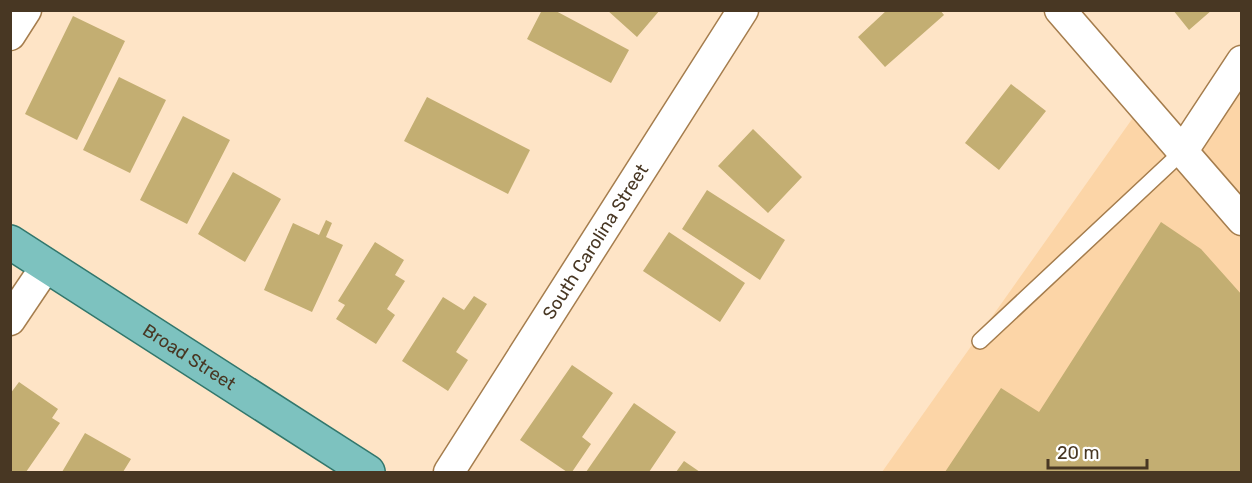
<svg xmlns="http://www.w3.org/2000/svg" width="1252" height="483" font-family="Rubik,sans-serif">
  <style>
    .built { fill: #fcd5a7 }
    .building { fill: #c3ae72 }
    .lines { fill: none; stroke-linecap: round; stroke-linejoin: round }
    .lane-casing { stroke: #a57d4d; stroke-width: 18 }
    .street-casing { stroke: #a57d4d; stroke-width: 33 }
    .primary-casing { stroke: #32776c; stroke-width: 36 }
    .lane { stroke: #fff; stroke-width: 15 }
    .street { stroke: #fff; stroke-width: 30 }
    .primary { stroke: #7dc2bf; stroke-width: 33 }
    .labels { text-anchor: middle; stroke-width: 6; stroke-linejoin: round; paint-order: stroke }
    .street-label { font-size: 18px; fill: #483723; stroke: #fff }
  </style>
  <rect width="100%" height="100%" fill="#fee4c6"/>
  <path class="built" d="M1241,61v411h-359l260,-367 40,46z"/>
  <path class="building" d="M542,10h12l75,40 -18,33 -84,-44z
    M607,10h53l-23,27z
    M887,10h53l4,5 -59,52 -27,-30z
    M1173,10h39l-23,20z
    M73,16l52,25 -48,99 -52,-26z
    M119,77l47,23 -36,73 -47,-23z
    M1011,84l35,27 -47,59 -34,-27z
    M427,97l103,53 -22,44 -104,-53z
    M183,116l47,24 -43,84 -47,-24z
    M753,129l49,48 -34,36 -50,-47z
    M233,172l48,27 -36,63 -47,-28z
    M707,190l78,50 -25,40 -78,-51z
    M326,220l6,3 -6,14 17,8 -31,67 -48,-22 29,-67 26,12z
    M1161,222l40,27 41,46v177h-297l56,-84 38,24z
    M669,232l76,51 -25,39 -77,-51z
    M375,242l29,18 -9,15 10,6 -18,28 8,6 -19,29 -40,-25 9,-14 -7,-4z
    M474,296l13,8 -31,48 12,8 -20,31 -46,-30 41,-64 21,13z
    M572,365l41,28 -31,44 9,7 -19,28h-5l-47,-32z
    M19,382l39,27 -6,9 8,5 -34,49h-16v-78z
    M634,403l42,29 -27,40h-63z
    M85,433l46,26 -8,13h-61z
    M684,461l16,11h-24z"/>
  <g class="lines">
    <defs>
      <path id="lane" d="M980,341l202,-189"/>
      <g id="street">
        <path d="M1060,10l182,210"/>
        <path d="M10,35l16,-25"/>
        <path d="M1182,152l60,-91"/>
        <path d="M10,320l37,-55"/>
        <path id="s1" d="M449,472l294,-462"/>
      </g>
      <g id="primary">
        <path id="s2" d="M10,242l358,230"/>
      </g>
    </defs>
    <use href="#lane" class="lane-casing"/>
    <use href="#street" class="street-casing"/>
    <use href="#primary" class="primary-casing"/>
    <use href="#lane" class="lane"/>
    <use href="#street" class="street"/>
    <use href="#primary" class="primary"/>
  </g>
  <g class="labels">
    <g class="street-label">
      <text dy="6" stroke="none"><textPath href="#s1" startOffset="273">South Carolina Street</textPath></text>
      <text dy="6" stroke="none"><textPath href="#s2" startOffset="213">Broad Street</textPath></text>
    </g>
  </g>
  <rect width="1252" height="483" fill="none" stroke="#483723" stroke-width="24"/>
  <path d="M1048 459v9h99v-9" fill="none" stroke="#483723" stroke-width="3"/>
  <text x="1057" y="459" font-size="18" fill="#483723" stroke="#ffffff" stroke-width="4.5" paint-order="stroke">20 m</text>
</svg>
